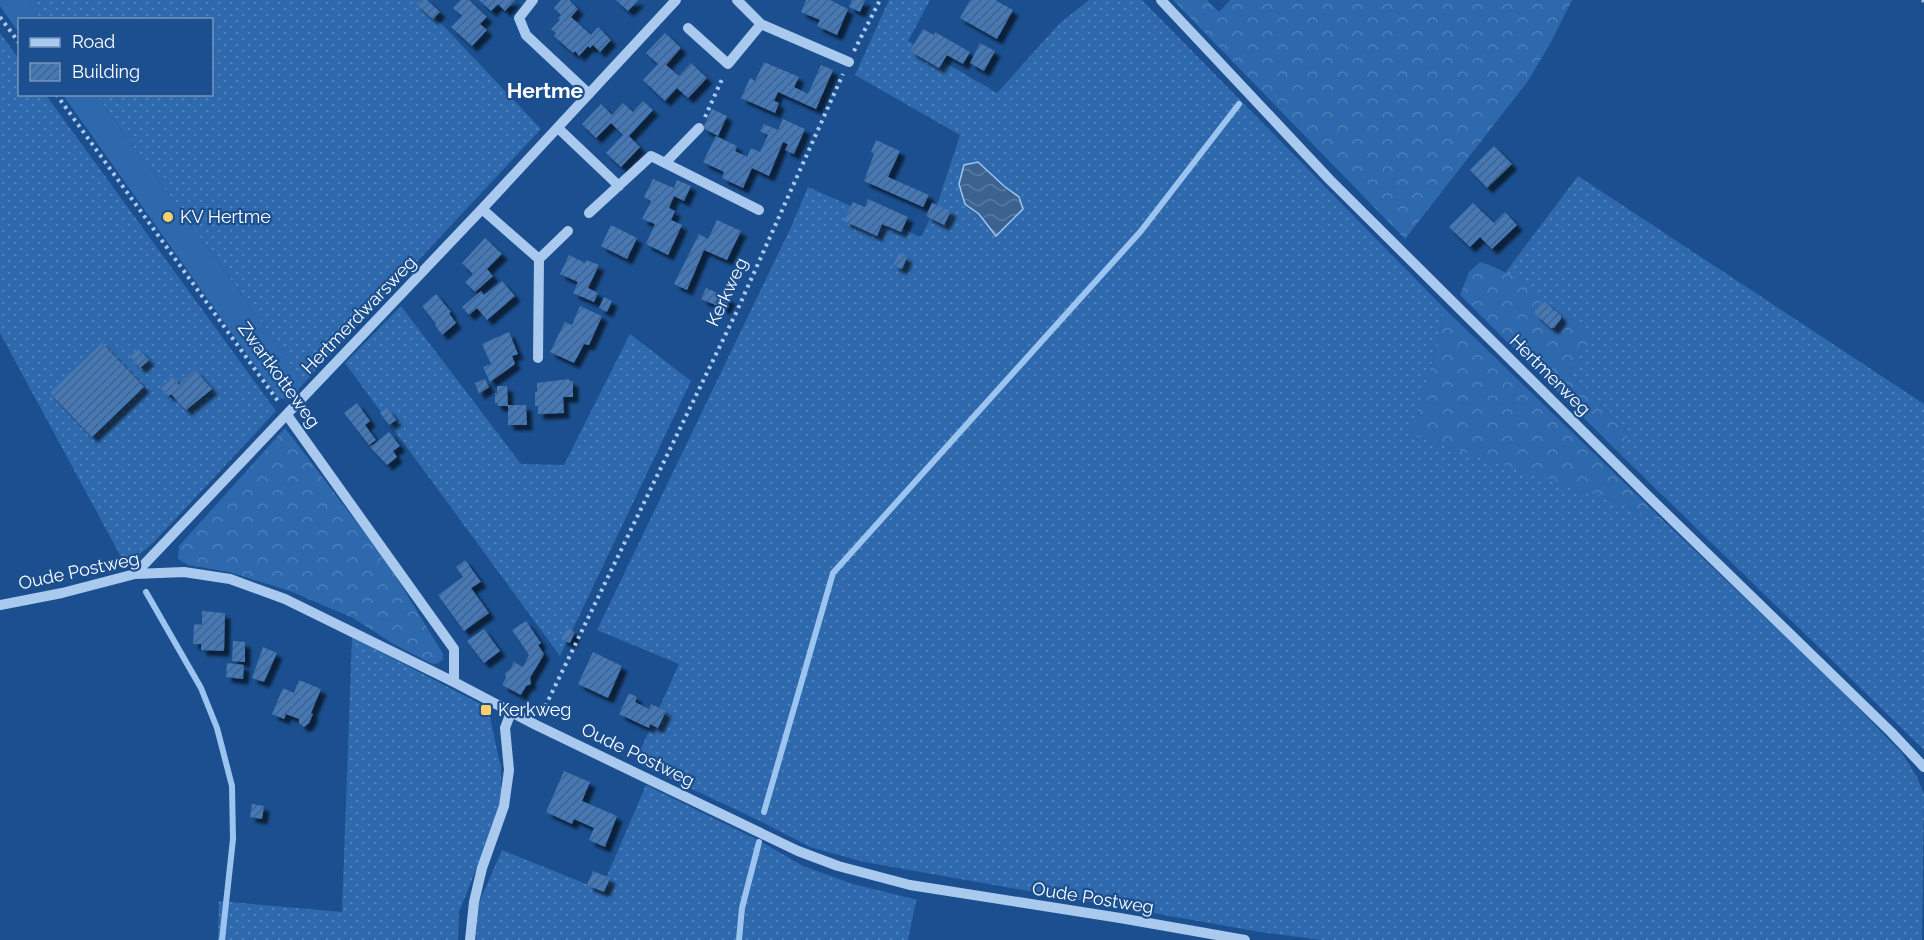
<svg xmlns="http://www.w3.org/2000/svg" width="1924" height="940" font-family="Raleway,sans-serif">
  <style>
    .grass { fill: url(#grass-dots); fill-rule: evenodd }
    .forest { fill: url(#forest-crowns) }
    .garden { fill: #2e69ad }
    .water { fill: url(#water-waves); stroke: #9cc4f0; stroke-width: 1.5 }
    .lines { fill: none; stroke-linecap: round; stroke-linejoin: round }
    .stream { stroke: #9cc4f0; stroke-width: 6 }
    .building { fill: url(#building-hatch); filter: url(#shadow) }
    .path { stroke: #a9c9ee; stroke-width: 4; stroke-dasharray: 3 4.5; stroke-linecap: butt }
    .minor { stroke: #a9c9ee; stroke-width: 10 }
    .poi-dot { fill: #ffd166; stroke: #1b4f8f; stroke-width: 2 }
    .labels { text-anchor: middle; stroke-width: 4.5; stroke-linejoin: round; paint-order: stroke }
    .poi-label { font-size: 18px; fill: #fff; stroke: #1b4f8f; text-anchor: start }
    .street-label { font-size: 18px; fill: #fff; stroke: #1b4f8f }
    .quarter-label { font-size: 21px; font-weight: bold; fill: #fff; stroke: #1b4f8f }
  </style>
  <defs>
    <pattern id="grass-dots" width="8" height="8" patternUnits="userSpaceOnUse" patternTransform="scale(1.5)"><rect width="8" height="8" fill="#2e69ad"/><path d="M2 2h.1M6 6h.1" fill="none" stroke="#4d80b9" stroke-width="1.8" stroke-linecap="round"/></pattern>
    <pattern id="forest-crowns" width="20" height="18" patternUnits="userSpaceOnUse" patternTransform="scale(1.5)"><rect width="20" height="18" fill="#2e69ad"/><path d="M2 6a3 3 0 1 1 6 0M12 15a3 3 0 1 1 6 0" fill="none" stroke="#4d80b9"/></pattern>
    <pattern id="water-waves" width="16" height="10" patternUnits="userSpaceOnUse" patternTransform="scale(1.5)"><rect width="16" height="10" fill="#3c6290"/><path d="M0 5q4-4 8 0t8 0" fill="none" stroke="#597aa1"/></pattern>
    <pattern id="building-hatch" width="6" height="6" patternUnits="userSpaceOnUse" patternTransform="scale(1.5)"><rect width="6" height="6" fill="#4478b7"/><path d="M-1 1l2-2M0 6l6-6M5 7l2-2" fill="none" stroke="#486282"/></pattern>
    <filter id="shadow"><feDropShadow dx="5.5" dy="5.5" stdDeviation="1.5" flood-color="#0009"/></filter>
  </defs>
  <rect width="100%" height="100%" fill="#1b4f8f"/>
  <path class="grass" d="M27,0h392l122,129 -237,254 -67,-95 -141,-193 116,-1v-74l-171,-1z
    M889,0h41l-22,41 89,52 62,-69 30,-24h53l303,309 -14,58 173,130 63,27 164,156 71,73 15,24 7,17 -2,146h-600l-62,-8 -396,-70 -54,-15 -48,-25 -127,-60 44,-98 -82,-34 194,-403 17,-40 113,50 17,-35 22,-67 -105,-60zM993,177l26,20 -7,21 -16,17 -17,-21z
    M0,33l19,26 1,35 26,1 230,316 -123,132 -27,23 -126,-233z
    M1578,176l346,228v346l-307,-299 12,-17 -60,-60 -64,-101z
    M401,306l120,158 43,1 66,-131 61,47 -131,275 -215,-293z
    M352,637l136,71 13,60v34l-11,33 -31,77 -1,28h-240l1,-39 123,11z
    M646,785l112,55 45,26 50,18 65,16 -2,1 -8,39h-432l2,-35 24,-55 99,40z"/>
  <path class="forest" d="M1173,0h34l12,12 11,-12h342l-21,42 -23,39 -123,158z
    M1480,262c41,12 79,48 111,76l-22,36 60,60 -12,17 -157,-156 9,-23z
    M1445,309l222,215 -63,-27 -195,-63 22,-67z
    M285,428l104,137 54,89v6l-7,4 -6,-1 -38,-20 -39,-25 -63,-27 -61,-19 -41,-7 -10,-6 1,-13z"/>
  <path class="garden" d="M0,0h27l14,19 -21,1 -1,13 -19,-27z
    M63,95h33l141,193 67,95 -14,17 -12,-2z"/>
  <path class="water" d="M978,162l26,24 15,11 4,12 -27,27 -17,-22 -14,-10 -6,-20 5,-19z"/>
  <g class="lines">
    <path class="stream" d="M146,592l55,96 16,40 15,58 1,53 -11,101
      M764,812l69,-239 308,-342 98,-127
      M739,940l3,-32 17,-66"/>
  </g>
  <path class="building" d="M421,0h6l13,12 -7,7 -17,-15z
    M461,0h8l18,17 -7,7 7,6 -15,16 -21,-19 11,-11 -9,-8z
    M479,0h36l-10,11 -7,-7 -7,7z
    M561,0h8l9,9 -7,8 20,18 7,-8 13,13 -11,12 -7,-7 -3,3 -2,-2 -9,10 -4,-5 -2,2 -19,-17 2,-3 -5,-4 9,-9 -2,-2 3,-3 -7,-7z
    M616,0h23l-11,11z
    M806,0h24l18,9 -11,26 -20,-9 3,-6 -19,-8z
    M852,0h13l-5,12 -11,-5z
    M970,0h25l18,10 -16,29 -37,-21z
    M923,29l11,6 1,-3 35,20 -7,12 -16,-9 -8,13 -29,-17z
    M665,33l16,15 -15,17 13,11 12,-13 16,15 -19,20 -11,-10 -12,13 -22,-21 15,-16 -12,-11z
    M980,43l15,8 -11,20 -14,-8z
    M764,62l35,15 -5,10 14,7 13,-29 12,5 -17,39 -38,-17 -4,9 5,2 -4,10 -34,-15 9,-20 5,3z
    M643,101l10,9 -24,26 11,11 -19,20 -15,-14 17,-18 -12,-12 -15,15 -14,-14 19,-20 11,11 11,-12 10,9z
    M712,109l15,7 -9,20 -15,-8z
    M783,119l22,10 -11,25 -9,-4 3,-6 -5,-2 -14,34 -17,-8 -9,20 -21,-10 2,-6 -21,-10 13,-26 21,10 -2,5 12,6 4,-9 9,4 8,-17 -8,-4 4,-7 14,6z
    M876,140l24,11 -12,26 41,18 -6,12 -59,-26 10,-27 -3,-2z
    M1494,146l18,18 -25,24 -17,-18z
    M653,179l21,9 3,-8 14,6 -7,15 -10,-5 -5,12 6,3 -4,9 11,5 -14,30 -22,-11 9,-20 -13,-5 9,-18 -7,-4z
    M868,199l40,18 -7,15 -19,-8 -5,12 -33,-15 9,-19 12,5z
    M932,203l19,8 -7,14 -18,-9z
    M1473,203l21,20 11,-11 12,13 -25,24 -12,-12 -10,10 -21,-20z
    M717,220l24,11 -14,29 -23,-10 -17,40 -13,-6 25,-50 9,5z
    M611,225l26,13 -10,21 -26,-13z
    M485,238l17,16 -15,15 6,7 -18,16 -10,-10 8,-8 -11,-11z
    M899,253l8,4 -5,12 -9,-4z
    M569,255l16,8 1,-3 13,5 -11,23 10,5 -4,9 -21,-9 5,-11 -18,-8z
    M502,281l13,15 -28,24 -10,-12 -8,7 -7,-8 19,-16 3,4z
    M706,288l24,10 -5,11 -24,-10z
    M436,294l15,18 -2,1 7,10 -14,12 -7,-10 1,-1 -14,-18z
    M604,297l8,4 -5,11 -8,-4z
    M1542,302h3l16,14v3l-7,9h-3l-16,-14v-3z
    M580,306l22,10 -13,29 -5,-1 -10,19 -24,-11 15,-30 7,3z
    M509,332l9,22 -6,2 3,8 -25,18 -7,-15 8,-3 -9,-20z
    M102,343l42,44 -52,50 -42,-44z
    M138,349l11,11 -9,8 -10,-12z
    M195,370l17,19 -26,21 -15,-16 -3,2 -8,-9 12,-11 7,9z
    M485,379l4,8 -10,7 -4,-11z
    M569,379v2h4v16h-10l1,16 -26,1v-8h-3v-14h2v-9z
    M497,386h10l1,20h-10l-1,-3h-2v-10h2z
    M357,403l13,18 -5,4 11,15 -7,5 -25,-32z
    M508,405h18l1,20h-19z
    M387,408l9,12 -7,5 -9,-12z
    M389,432l11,14 -7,5 4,6 -10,8 -17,-18z
    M465,560l16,22 -10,6 18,25 -25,18 -26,-36 25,-18 -7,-10z
    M202,611l23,2 -1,38 -23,-1v-6h-8l1,-20 8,1z
    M526,621l15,22 -3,2 6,9 -14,24 1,6 -5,2 -5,9 -19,-10 4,-7 -1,-5 5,-3 4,-8 9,5 6,-12 -17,-25z
    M567,628l8,4 -5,11 -9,-4z
    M484,629l16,22 -16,12 -17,-22z
    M233,641l12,1v20l-13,-1z
    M263,647l14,6 -13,29 -12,-4z
    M593,652l29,14 -14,32 -30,-14z
    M227,663l17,2 -1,14 -17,-2z
    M299,680l22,9 -10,24 2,1 -4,9 -5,4 -5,-4v-4l-13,-5 -2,5 -12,-5 11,-26 11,5z
    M629,693l8,4 -2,5 14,7 2,-5 15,7 -8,17 -8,-4 -1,4 -30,-14z
    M564,771l26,11 -8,19 35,15 -12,31 -16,-7 5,-12 -20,-9 -2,5 -26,-12z
    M252,804l12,2 -2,13 -12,-2z
    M593,871l17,7 -6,14 -17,-7z"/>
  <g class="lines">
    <path class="path" d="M1922,0l2,1
      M0,17l20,27
      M854,51l26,-51
      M56,94l224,310
      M705,117l18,-40
      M542,713l194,-400 107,-239"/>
    <path class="minor" d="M533,0l-14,18 7,17 63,59
      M737,0l24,24 88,38
      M1161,0l169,180 320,318 241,234 33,35
      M688,28l40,36 33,-40
      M558,128l61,58
      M665,163l34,-35
      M482,209l57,50 -1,99
      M589,213l62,-57 108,54
      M539,259l29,-28
      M287,415l167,234v33
      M135,574l347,-365 194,-209
      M0,605l62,-12 73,-19 49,-2 46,7 55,20 169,83 82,43 262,126 40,15 72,19 210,33 125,22
      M470,940l4,-38 8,-34 22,-62 5,-36 -4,-42 6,-16"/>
  </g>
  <g class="poi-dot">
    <circle cx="168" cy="217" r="6"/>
    <rect x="480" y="704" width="12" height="12" rx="3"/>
  </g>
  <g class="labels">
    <g class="poi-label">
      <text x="180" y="223">KV Hertme</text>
      <text x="498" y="716">Kerkweg</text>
    </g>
    <g class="street-label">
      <text transform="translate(727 292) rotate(-65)" y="6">Kerkweg</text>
      <text transform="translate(359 315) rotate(-46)" y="6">Hertmerdwarsweg</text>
      <text transform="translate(279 375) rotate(54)" y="6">Zwartkotteweg</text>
      <text transform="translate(1550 375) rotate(45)" y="6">Hertmerweg</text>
      <text transform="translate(79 571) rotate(-12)" y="6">Oude Postweg</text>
      <text transform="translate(638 755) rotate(26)" y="6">Oude Postweg</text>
      <text transform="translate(1093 898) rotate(9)" y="6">Oude Postweg</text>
    </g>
    <g class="quarter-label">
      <text x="545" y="98">Hertme</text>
    </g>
  </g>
  <rect x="18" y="18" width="195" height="78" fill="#1b4f8f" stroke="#7695bc" stroke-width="1.5"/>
  <rect x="30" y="38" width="30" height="9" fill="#a9c9ee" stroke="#7695bc" stroke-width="1.5"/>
  <text x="72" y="48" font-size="18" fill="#ffffff">Road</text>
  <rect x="30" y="63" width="30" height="18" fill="url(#building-hatch)" stroke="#7695bc" stroke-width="1.5"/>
  <text x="72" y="78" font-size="18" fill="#ffffff">Building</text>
</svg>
